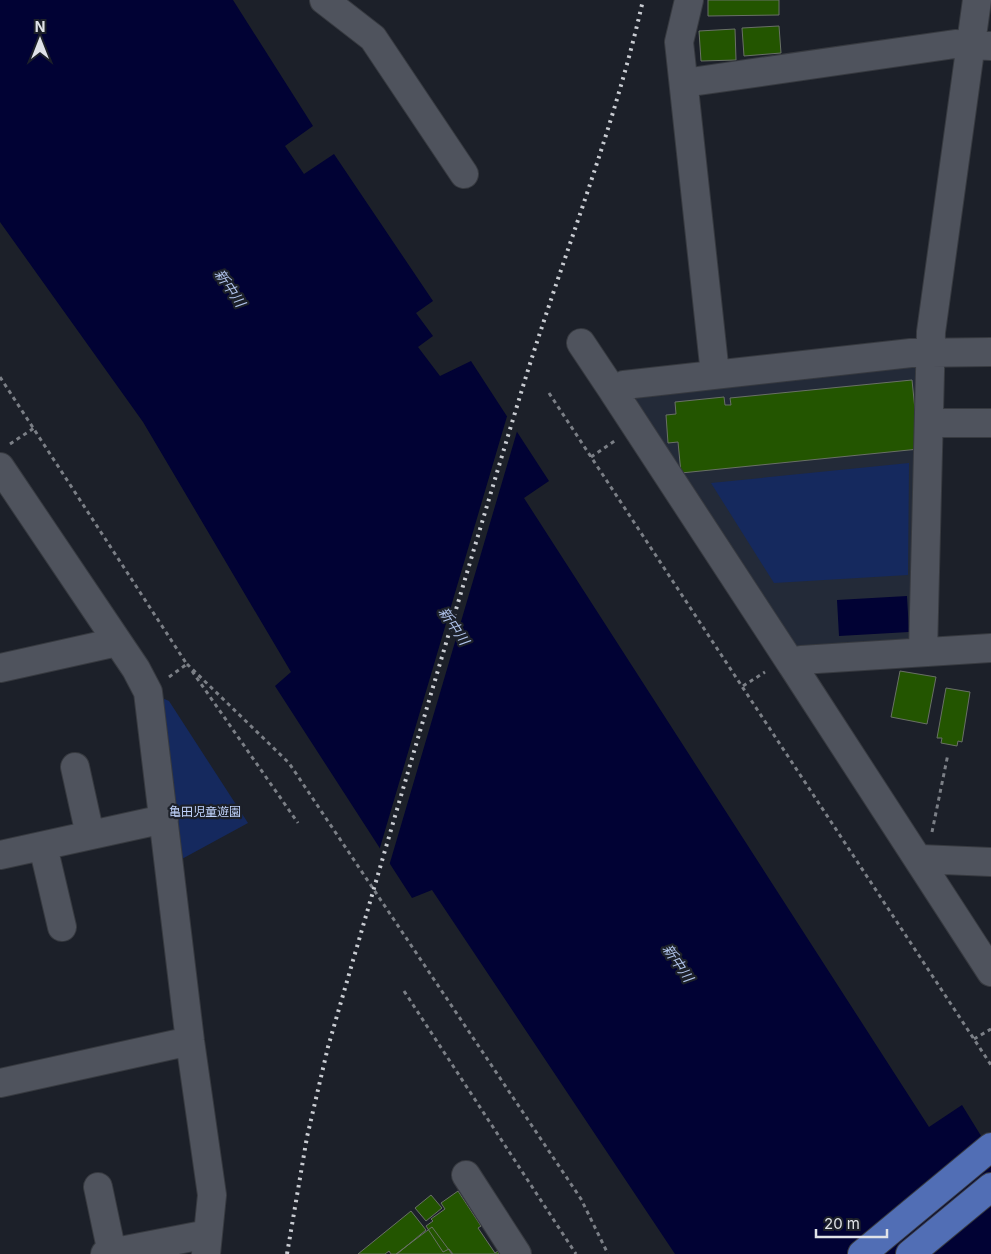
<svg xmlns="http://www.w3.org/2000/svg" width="991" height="1254" font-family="Inter,'Noto Sans JP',sans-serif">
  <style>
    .built { fill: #232a38 }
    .green { fill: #15295e }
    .water { fill: #010234 }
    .pier { fill: #1c2029 }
    .building { fill: #235500; stroke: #697066 }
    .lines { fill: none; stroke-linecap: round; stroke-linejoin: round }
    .minor-casing { stroke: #373a40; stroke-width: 30 }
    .major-casing { stroke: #373a40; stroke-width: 30 }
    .path { stroke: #7b7f86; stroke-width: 3; stroke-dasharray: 4 4; stroke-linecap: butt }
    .minor { stroke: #4f535d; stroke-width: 28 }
    .major { stroke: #516eb5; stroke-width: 28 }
    .rail { stroke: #c9ccd2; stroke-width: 4; stroke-dasharray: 2.5 5; stroke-linecap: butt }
    .labels { text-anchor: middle; stroke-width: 4.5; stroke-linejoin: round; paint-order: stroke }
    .park-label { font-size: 12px; fill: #c1d4fd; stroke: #1c2029 }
    .water-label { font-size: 14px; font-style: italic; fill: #b1c4ec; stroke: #1c2029 }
  </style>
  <rect width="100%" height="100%" fill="#1c2029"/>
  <path class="built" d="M918,364l-6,278 -111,6 -7,-3 -160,-241 4,-10z"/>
  <path class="green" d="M909,463l-1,112 -134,8 -63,-100z
    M158,696l11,5 79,122 -68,37z"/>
  <path class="water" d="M0,0h233l80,126 -28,20 19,28 30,-20 99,147 -17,12 17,23 -15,11 22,29 31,-15 78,120 -25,17 405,629 33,-22 29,47v102h-316l-243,-364 -20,8 -137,-212 16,-14 -148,-250 -143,-200z
    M907,596l2,36 -70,4 -2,-36z"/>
  <path class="pier" d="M508,413l10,15 -129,438 -10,-15z"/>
  <path class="building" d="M708,0h71v15l-71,1z
    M779,26l2,27 -37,3 -2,-28z
    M735,29l1,31 -35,1 -2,-30z
    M912,380l7,69 -238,24 -3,-31 -10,1 -2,-28 10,-1 -1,-12 49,-5 1,8h6l-1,-7z
    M900,671l36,6 -9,47 -36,-7z
    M946,688l24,4 -8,50 -4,-1 -1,5 -16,-3 1,-5h-5z
    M458,1191l23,35 -3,2 17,25 3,-2 1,3h-46l-4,-5 -6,3 -17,-26 7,-5 -2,-2 14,-10 -4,-6z
    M431,1195l11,13 -16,13 -11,-13z
    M411,1211l15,19 -29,24h-6l-2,-3 -4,3h-27z
    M432,1227l20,27h-56z"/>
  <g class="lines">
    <defs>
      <path id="minor" d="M324,0l49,38 91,136
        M689,0l-10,42 36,332
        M684,83l271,-39 36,2
        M581,343l32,48
        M930,423h61
        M0,467l136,202 12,23 42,349 22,154 -6,59
        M991,648l-190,12 -9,5 199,307
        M923,652l8,-320 46,-332
        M792,665l-179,-274 11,-6 287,-32 80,-1
        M0,668l117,-26
        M75,767l15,68
        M43,846l19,81
        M0,855l164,-36
        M920,859l71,3
        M0,1083l190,-42
        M466,1175l51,79
        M98,1187l14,66
        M105,1254l103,-20"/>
      <path id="major" d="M862,1254l129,-107
        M910,1254l81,-67"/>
    </defs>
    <use href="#minor" class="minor-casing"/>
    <use href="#major" class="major-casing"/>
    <path class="path" d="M0,377l188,289
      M549,393l442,672
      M10,444l24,-16
      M591,457l25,-17
      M187,664l102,99 292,436 27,55
      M192,671l106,152
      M169,677l18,-13
      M743,686l22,-14
      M932,832l16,-78
      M404,991l172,263
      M974,1039l17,-10"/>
    <use href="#minor" class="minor"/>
    <use href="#major" class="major"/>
    <path class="rail" d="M287,1254l20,-117 21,-90c64,-222 129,-443 196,-664 39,-127 90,-253 119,-383"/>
  </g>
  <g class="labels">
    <g class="park-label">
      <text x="205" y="816">亀田児童遊園</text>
    </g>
    <g class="water-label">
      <text transform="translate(230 288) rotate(56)" y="5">新中川</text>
      <text transform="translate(454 626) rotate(56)" y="5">新中川</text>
      <text transform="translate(678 963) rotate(56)" y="5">新中川</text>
    </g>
  </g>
  <g transform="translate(40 40)" stroke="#1c2029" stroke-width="4" paint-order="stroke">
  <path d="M0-4L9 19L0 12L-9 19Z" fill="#e0e3e8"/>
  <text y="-8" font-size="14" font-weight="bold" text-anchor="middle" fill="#e0e3e8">N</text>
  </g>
  <path d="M816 1229v8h71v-8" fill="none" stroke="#e0e3e8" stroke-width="2.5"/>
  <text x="824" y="1229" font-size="15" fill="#e0e3e8" stroke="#1c2029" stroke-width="4" paint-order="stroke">20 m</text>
</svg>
